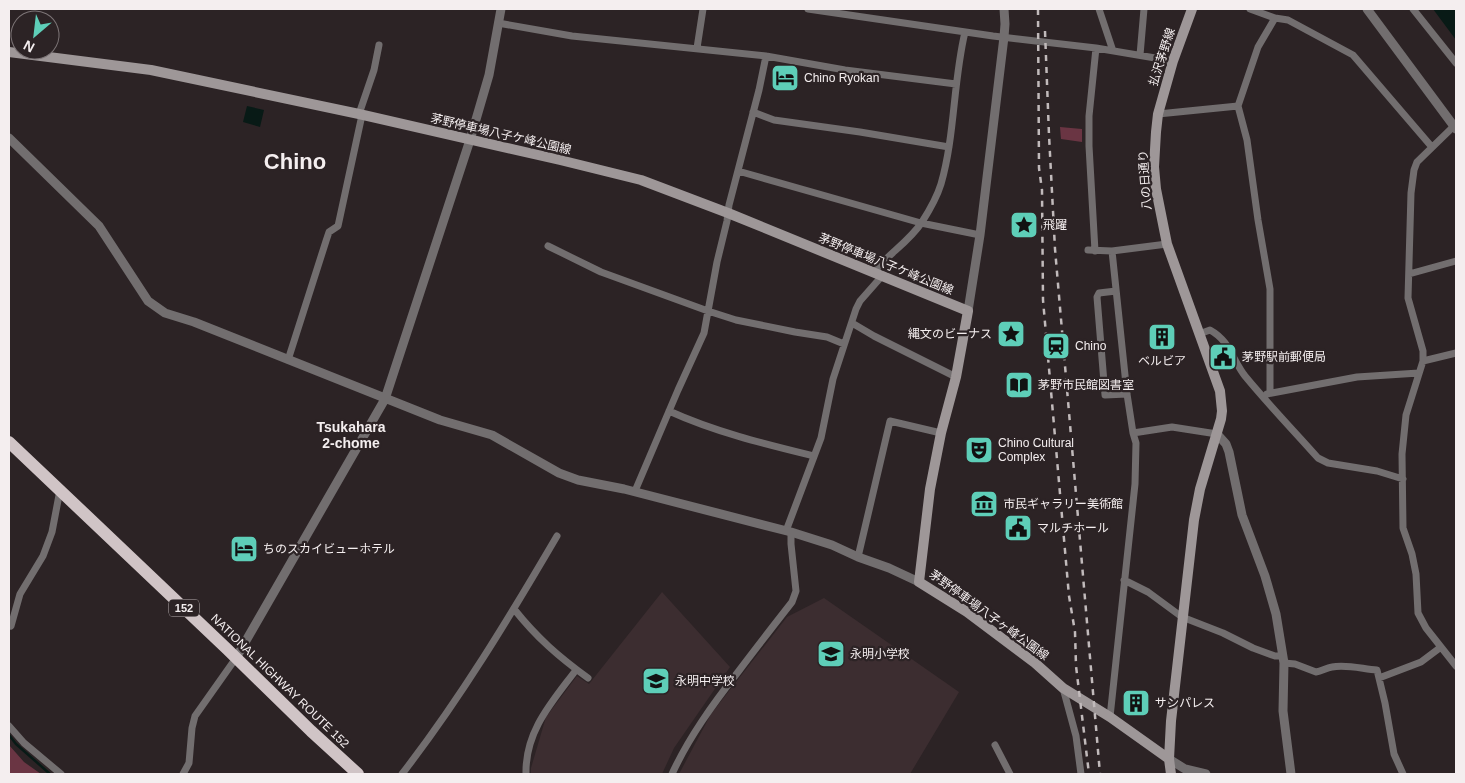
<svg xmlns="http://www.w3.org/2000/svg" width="1465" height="783" font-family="Arial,'Noto Sans JP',sans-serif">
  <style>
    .built { fill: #3c2d30 }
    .green { fill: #6a3543 }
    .water { fill: #081a16 }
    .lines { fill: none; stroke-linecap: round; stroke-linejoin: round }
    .stream { stroke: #081a16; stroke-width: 2.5 }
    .minor { stroke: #726e6f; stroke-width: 7 }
    .tertiary { stroke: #726e6f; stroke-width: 9 }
    .secondary { stroke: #9e9798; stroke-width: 10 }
    .trunk { stroke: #d0c4c6; stroke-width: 12 }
    .rail { stroke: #c1babb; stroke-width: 2.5; stroke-dasharray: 6 6; stroke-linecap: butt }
    .labels { text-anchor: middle; stroke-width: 4.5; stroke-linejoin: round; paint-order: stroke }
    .shield { fill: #2c2325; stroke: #b8b1b2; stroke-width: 1 }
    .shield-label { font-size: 11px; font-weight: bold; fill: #f4eeef }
    .street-label { font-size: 12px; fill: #f4eeef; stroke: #2c2325 }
    .poi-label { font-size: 12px; fill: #f4eeef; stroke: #2c2325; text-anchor: start }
    .neighbourhood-label { font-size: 14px; font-weight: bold; fill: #f4eeef; stroke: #2c2325 }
    .town-label { font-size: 22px; font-weight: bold; fill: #f4eeef; stroke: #2c2325 }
  </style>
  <rect width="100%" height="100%" fill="#2c2325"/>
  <path class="built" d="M662,592l68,75 -56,81 -12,26h-131v-6l15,-51 31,-41 12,8z
    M824,598l135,94 -49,82h-231l32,-60 76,-97z"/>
  <path class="green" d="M1060,127l22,2v13l-21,-3z
    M9,745l15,17 17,12h-32z"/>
  <path class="water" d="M1433,9h23v31z
    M247,106l17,4 -4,17 -17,-5z"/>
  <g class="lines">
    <path class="stream" d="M9,735l7,9 34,30"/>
    <path class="minor" d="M808,9l185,27 103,12 77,13
      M1099,9l14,42
      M1250,9l25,9 13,2 65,35 78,91
      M1413,9l43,54
      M498,23l74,13 194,20 79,14 111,14
      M697,48l6,-39
      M1140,55l4,-46
      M753,112l21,8 86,12 89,15
      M359,114l15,-44 5,-25
      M1158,114l80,-8
      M1454,126l-37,36 -3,8 -3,23 -3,105 15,53v10l-17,54 -4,39 1,74 9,26 4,20 2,39 8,15 30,38
      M738,171l183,52 59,12
      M548,246l53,26 107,39 28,9 59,12 32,5 17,7
      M1088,250l24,1 55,-7
      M1095,251l-6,-105v-30l7,-68
      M874,272c14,-18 35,-30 48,-50 7,-11 15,-25 19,-38 14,-48 12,-102 24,-152
      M1409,274l47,-13
      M1116,291l-17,2 -2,4 8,98 22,-1
      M852,323l22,13 82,41
      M1199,334l11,-4c20,11 22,29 35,46 23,28 49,55 73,82l10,5 49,8 26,8
      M288,360l38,-119 3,-9 9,-6 24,-111
      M1423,361l33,-8
      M1270,393v-104l-12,-69 -11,-80 -9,-34 20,-59 17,-29
      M1267,394l90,-17 62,-4
      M669,411c46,21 96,33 145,45
      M1133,433l39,-6 45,7
      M635,491l43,-101 26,-57 13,-71 10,-41 2,-16 30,-115 7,-34
      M786,531l35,-93 12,-59 23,-70 4,-8 22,-25
      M858,557l32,-136 51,12
      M1124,580l24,12 34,25 41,16 30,15 22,8h8
      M514,609c23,29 45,48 74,69
      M9,625l2,1 9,-32 23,-38 9,-24 8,-42
      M1284,663l11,1 21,8c6,-1 10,-4 16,-5 14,-3 31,2 45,3l8,33 9,51 9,20
      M1379,678l42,-16 20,-15
      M1063,688l13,48 5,38
      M1110,717l25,-233 1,-41 -3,-10 -6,-39 -15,-143
      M9,726l15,17 37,31
      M995,745l15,29
      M183,774l6,-11 3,-35 3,-12 41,-58
      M402,774c58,-75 107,-156 155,-238
      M526,774c-1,-43 26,-72 50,-104
      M672,774c17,-37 41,-70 66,-102 18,-24 36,-47 54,-70l4,-11 -5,-47v-12"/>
    <path class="tertiary" d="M1367,9l89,120
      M9,138l90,88 49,75 17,12 29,9 246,98 52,15 67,38 19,7 46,9 167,43 41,13 26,12 31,11 30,14
      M968,311l12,-76 24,-198 1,-13 -1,-15
      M1217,434l9,10 3,8 13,63 23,61 11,38 8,49 -1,48 8,63
      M236,658l149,-259 85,-259 19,-65 12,-66
      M1169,759l16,10 21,5"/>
    <path class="secondary" d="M9,52l142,18 208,44 201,46 81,20 87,33 240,98 -12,66 -15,56 -11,56 -11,93 48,30 68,51 28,25 47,29 59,42
      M1171,774l-2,-15 2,-38 23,-201 6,-31 21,-70 1,-8 -2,-20 -53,-147 -11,-55 -2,-22 2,-35 2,-18 15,-53 19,-52"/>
    <path class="trunk" d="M9,442l218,207 84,82 47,43"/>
    <path class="rail" d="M1038,9l1,159 3,22 1,110 26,296 6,36 1,34 13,108
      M1045,31l4,104 6,114 45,525"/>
  </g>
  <defs>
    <symbol id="hotel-square" viewBox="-11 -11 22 22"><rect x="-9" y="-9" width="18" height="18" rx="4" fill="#5eceb8" stroke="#2c2325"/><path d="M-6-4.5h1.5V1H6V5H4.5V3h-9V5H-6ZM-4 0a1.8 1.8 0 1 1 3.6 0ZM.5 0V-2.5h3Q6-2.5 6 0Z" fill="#111"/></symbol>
    <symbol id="sight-square" viewBox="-11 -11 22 22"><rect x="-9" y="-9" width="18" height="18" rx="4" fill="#5eceb8" stroke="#2c2325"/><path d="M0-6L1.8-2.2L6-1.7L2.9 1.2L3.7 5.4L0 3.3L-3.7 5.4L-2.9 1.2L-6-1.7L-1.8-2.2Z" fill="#111"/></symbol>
    <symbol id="building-square" viewBox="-11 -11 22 22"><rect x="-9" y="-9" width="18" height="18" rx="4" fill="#5eceb8" stroke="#2c2325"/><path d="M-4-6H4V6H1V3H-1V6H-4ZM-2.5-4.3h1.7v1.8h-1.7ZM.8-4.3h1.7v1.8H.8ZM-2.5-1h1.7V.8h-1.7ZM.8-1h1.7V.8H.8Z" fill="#111"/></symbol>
    <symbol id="station-square" viewBox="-11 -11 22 22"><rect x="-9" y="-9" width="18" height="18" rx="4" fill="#5eceb8" stroke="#2c2325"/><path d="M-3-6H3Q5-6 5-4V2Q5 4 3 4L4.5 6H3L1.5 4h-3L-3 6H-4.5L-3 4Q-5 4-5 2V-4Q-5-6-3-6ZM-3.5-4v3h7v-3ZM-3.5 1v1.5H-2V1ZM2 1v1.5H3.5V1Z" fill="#111"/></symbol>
    <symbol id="civic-square" viewBox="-11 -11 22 22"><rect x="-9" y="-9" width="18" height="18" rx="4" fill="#5eceb8" stroke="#2c2325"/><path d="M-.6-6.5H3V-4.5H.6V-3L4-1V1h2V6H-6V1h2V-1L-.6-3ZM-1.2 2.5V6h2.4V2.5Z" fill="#111"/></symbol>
    <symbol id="library-square" viewBox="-11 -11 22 22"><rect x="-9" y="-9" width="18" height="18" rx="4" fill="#5eceb8" stroke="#2c2325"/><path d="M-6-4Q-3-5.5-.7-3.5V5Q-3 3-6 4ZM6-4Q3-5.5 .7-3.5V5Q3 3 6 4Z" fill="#111"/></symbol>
    <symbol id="theatre-square" viewBox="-11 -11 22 22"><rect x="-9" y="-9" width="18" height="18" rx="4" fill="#5eceb8" stroke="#2c2325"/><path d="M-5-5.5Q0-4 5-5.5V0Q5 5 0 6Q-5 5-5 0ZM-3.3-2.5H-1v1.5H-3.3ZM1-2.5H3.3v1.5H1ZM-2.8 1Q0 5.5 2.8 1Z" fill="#111"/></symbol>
    <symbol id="museum-square" viewBox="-11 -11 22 22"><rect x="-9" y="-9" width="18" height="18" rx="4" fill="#5eceb8" stroke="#2c2325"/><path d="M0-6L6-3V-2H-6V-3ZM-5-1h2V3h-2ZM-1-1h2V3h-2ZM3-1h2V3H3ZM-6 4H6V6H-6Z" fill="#111"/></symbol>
    <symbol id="school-square" viewBox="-11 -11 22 22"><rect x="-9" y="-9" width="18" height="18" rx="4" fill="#5eceb8" stroke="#2c2325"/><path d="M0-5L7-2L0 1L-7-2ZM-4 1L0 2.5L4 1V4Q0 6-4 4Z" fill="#111"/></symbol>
  </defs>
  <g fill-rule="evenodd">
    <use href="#hotel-square" x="769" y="62" width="32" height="32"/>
    <use href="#sight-square" x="1008" y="209" width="32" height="32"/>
    <use href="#sight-square" x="995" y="318" width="32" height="32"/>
    <use href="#building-square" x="1146" y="321" width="32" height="32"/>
    <use href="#station-square" x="1040" y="330" width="32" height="32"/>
    <use href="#civic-square" x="1207" y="341" width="32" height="32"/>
    <use href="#library-square" x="1003" y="369" width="32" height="32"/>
    <use href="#theatre-square" x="963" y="434" width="32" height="32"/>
    <use href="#museum-square" x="968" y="488" width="32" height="32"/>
    <use href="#civic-square" x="1002" y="512" width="32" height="32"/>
    <use href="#hotel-square" x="228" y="533" width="32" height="32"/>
    <use href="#school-square" x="815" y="638" width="32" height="32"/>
    <use href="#school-square" x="640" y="665" width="32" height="32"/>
    <use href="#building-square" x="1120" y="687" width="32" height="32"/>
  </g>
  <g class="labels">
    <rect class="shield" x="169" y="599.5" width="30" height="17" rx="4"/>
    <g class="shield-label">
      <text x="184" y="612">152</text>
    </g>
    <g class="street-label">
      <text transform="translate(1162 57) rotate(-72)" y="4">払沢茅野線</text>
      <text transform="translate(501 134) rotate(13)" y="4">茅野停車場八子ケ峰公園線</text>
      <text transform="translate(1145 180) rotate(-94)" y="4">八の日通り</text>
      <text transform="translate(886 264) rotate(22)" y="4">茅野停車場八子ケ峰公園線</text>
      <text transform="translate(989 615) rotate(36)" y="4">茅野停車場八子ヶ峰公園線</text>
      <text transform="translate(280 681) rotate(44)" y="4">NATIONAL HIGHWAY ROUTE 152</text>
    </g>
    <g class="poi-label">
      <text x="804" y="82">Chino Ryokan</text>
      <text x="1043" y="229">飛躍</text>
      <text x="992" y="338" text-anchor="end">縄文のビーナス</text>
      <text x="1075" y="350">Chino</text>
      <text x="1242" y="361">茅野駅前郵便局</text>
      <text x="1162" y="365" text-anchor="middle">ベルビア</text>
      <text x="1038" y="389">茅野市民館図書室</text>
      <text x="998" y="447">Chino Cultural<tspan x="998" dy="14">Complex</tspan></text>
      <text x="1003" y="508">市民ギャラリー美術館</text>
      <text x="1037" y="532">マルチホール</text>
      <text x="263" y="553">ちのスカイビューホテル</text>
      <text x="850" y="658">永明小学校</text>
      <text x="675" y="685">永明中学校</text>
      <text x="1155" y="707">サンパレス</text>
    </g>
    <g class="neighbourhood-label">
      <text x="351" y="432">Tsukahara<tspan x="351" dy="16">2-chome</tspan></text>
    </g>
    <g class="town-label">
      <text x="295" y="169">Chino</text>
    </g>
  </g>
  <rect width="1465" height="783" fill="none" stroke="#f4eeef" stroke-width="20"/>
  <g transform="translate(35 35) rotate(208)"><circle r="24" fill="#2c2325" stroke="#7c7476"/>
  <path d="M0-4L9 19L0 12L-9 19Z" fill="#5eceb8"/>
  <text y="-8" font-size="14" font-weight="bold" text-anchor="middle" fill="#f4eeef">N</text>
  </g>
</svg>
